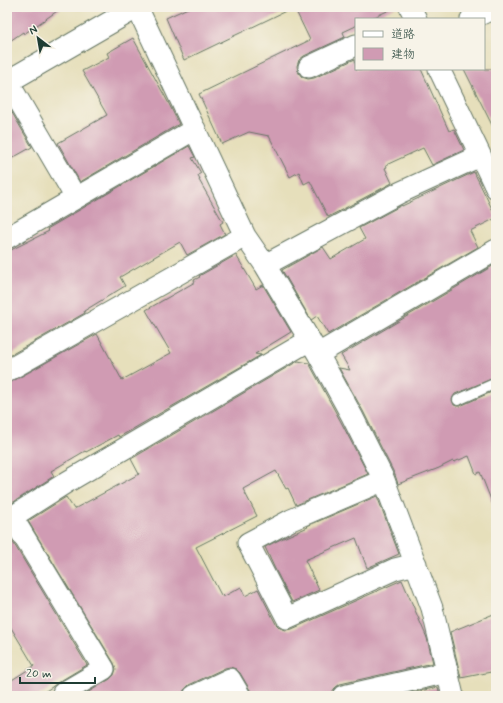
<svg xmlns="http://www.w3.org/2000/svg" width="503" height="703" font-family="Mynerve,'Klee One',sans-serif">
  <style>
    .building { fill: #d09bb3 }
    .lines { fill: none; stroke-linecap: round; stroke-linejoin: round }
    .service-casing { stroke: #657663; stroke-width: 12 }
    .minor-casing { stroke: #657663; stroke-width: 23 }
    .tertiary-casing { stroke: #657663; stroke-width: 24 }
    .service { stroke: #fff; stroke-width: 10 }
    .minor { stroke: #fff; stroke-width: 21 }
    .tertiary { stroke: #fff; stroke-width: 22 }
  </style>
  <rect width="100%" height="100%" fill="#f7f3e8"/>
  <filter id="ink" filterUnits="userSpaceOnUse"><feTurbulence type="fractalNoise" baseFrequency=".025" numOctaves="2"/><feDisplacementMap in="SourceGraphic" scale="8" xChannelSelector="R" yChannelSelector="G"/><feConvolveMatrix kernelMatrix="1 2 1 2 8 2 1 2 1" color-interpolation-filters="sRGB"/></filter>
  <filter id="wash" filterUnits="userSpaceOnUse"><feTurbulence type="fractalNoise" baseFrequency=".012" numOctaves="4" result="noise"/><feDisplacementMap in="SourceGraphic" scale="16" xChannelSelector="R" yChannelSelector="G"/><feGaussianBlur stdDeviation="0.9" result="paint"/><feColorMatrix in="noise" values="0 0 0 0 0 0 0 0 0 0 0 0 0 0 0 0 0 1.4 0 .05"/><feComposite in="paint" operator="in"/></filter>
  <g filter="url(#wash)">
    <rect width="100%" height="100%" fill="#e6dfbb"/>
    <g id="blocks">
      <path class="building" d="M7,7h56l-39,27 -1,-2 -16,11z
        M190,7h206l-26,12h-14v7l-13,6 2,5 -41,19 -5,4 -2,6 1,6 4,5 6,2 6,-1 41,-19 1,10h65l28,62 5,-2 10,21 -32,15 -9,-17 -37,17 1,2 -2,1 7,15 -43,23 -21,11 -18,-36 -6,3 -5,-12 -9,5 -21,-41 -20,-4 -27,12 -23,-50 111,-54 -16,-33 -110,53 -18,-42z
        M133,38l35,64 11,22 -99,58 -22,-39 49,-28 -25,-44 27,-14 -2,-4z
        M464,69h32v64z
        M7,104l25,43 -25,14z
        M189,146l6,11 -3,1 9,15 -3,2 2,4 -1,1 24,42 -3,2 5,10 -38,21 -7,-13 -60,35 5,9 -41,25 1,2 -78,44v-105l42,-21 -2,-2z
        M474,172l22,45v1l-26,13 8,16 -150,87 -11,-18 -6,4 -29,-50 41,-23 8,12 34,-20 -6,-11 43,-23v1z
        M236,255l20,34 7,-4 28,47 -36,22 6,1 -142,82 -1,-2 -32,17 -1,-1 -34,20 3,5 -45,29 -2,-3v-119l6,-2 84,-47 25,46 49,-27 -25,-43 49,-28 -1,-2 6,-3 -1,-1z
        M496,264v113l-41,17 -2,3 -1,3 2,5 3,1h3l36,-16 -1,120 -15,-38 -4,2 -7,-18 -15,6 -1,-1 -14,7 -41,16 -3,-9 -32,-64 -24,-43 11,2 -9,-15z
        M298,361l11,2 32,59 27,52 -72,31 -8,-17 -2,1 -10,-18 -33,18 14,27 -61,31 25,48 1,-1 1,3 18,-10 4,9 13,-7 18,35 4,4 6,2 6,-1 110,-49 25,58 6,25 -93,21 -5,4 -3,4 -1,4h-79l-2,-6 -10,-17 -4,-4 -6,-2 -5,1 -36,17 -5,5 -2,6h-100l28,-17 4,-4 2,-6 -2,-6 -86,-142 38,-24 8,12 65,-35 -8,-15z
        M377,496l22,58 -32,14 -11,-30 -51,22 14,30 -27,12 -18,-35 -9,-20 16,-8 27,-12 -1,-1z
        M8,534l79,131 -30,18 -5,4 -14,9h-31v-13l27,-17 -27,-45v-86z
        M496,613v58l-35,7 -11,-46z
        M438,687l2,9h-43z"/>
    </g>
  </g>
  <g filter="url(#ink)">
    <use href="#blocks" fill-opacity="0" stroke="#657663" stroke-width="1"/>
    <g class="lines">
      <defs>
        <path id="service" d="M458,400l38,-17"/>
        <path id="minor" d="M137,7l108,229 20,29 53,89 34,62 32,64 48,128 21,88
          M410,7l6,12
          M471,19l25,-12
          M309,67l47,-22
          M439,69l57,119
          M8,82l68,116
          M7,238l188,-109
          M265,265l134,-72 81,-37
          M318,354l178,-104
          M7,371l238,-135
          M384,480l-93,40 -43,23 39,75 108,-49 21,-5
          M12,517l92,152 -41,24
          M7,520l60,-38 243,-142
          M194,696l36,-17 10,17
          M343,696l105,-24"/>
        <path id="tertiary" d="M7,82l130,-75"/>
      </defs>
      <use href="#service" class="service-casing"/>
      <use href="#minor" class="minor-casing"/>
      <use href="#tertiary" class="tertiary-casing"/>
      <use href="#service" class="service"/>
      <use href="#minor" class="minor"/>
      <use href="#tertiary" class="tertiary"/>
    </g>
  </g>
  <rect width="503" height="703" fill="none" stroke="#f7f3e8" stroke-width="24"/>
  <rect x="355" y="18" width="130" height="52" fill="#f7f3e8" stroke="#a1aaa0"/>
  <rect x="363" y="31" width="20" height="6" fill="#ffffff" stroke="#a1aaa0"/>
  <text x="391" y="38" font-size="12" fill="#1f3d34">道路</text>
  <rect x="363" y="48" width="20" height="12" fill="#d09bb3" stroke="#a1aaa0"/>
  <text x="391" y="58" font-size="12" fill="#1f3d34">建物</text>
  <g transform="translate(38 38) rotate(329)" stroke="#f7f3e8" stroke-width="3" paint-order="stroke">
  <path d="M0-3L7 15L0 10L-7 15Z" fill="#1f3d34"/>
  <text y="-6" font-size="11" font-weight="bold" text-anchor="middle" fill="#1f3d34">N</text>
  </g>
  <path d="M20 677v6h75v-6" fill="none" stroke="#1f3d34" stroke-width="2"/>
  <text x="26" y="677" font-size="12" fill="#1f3d34" stroke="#f7f3e8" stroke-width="3" paint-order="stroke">20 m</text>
</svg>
